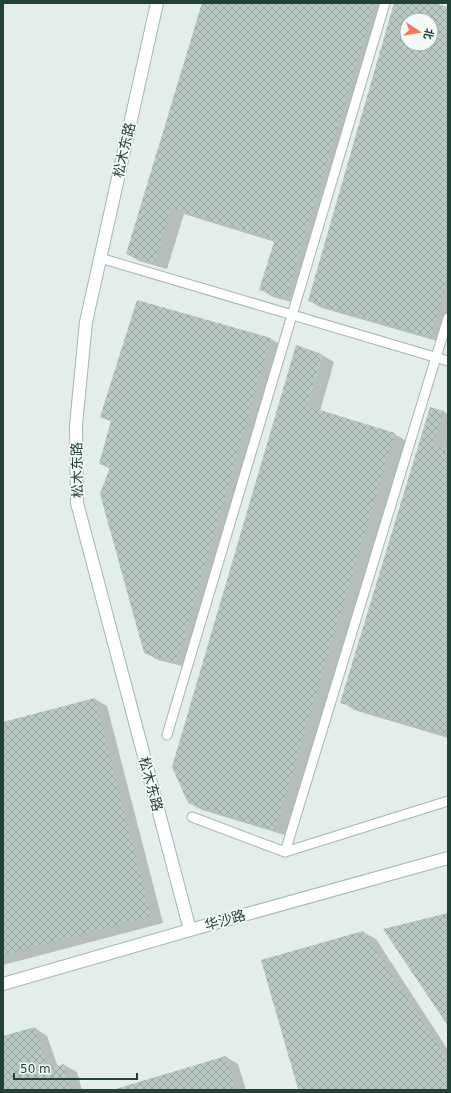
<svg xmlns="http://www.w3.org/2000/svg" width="451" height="1093" font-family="'DejaVu Sans','Noto Sans SC',sans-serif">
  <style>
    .shadow { fill: #0003; fill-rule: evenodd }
    .building { fill: url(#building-cross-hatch); fill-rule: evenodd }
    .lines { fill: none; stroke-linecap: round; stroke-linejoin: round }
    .lane-casing { stroke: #a5b7b0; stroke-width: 11 }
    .street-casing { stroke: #a5b7b0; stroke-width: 14 }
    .lane { stroke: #fff; stroke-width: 9 }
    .street { stroke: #fff; stroke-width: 12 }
    .labels { text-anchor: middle; stroke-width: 3.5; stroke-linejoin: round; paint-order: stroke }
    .street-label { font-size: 14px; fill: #214137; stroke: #f4faf7 }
  </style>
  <defs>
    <pattern id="building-cross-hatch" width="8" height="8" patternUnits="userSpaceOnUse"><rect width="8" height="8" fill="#b8c9c1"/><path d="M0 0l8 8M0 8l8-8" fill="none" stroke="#95a59e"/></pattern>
  </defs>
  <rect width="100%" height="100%" fill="#e3eee9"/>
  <path class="shadow" d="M203,3h187l-91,301 -26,-7 -13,-8 15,-47 -91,-28 -17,55 -28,-8 -12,-7z
    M395,3h35l18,5v321l-4,14 -122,-35 -13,-7zM407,20h24v24h-24z
    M138,302l133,37 13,7 -94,322 -32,-8 -13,-7 -35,-184 -10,-6 12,-41 -11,-6z
    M322,355l12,7 -14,49 74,23 13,7 -119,395 -86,-26 -13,-7z
    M443,411l5,3v31l-2,5 2,1v287l-94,-28 -12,-8z
    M95,699l12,7 56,217 -160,42v-242z
    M363,932l13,7 72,111v40h-148z
    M35,1028l12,8 11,31 6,-2 13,7 5,18h-79v-53z
    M226,1057l12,7 8,26h-132z"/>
  <path class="building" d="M202,3h173l-89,295 -27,-8 16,-51 -104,-31 -16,55 -29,-9z
    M394,3h40l14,4v271l-17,59 -123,-36zM407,20h24v24h-24z
    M137,300l134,38 -94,324 -33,-9 -44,-159 10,-27 -11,-3 12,-43 -11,-4z
    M296,345l26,9 -15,52 88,27 -120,397 -87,-27 -16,-36z
    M430,407l14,4 -11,34 15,5v285l-108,-32z
    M95,698l56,218 -148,39v-233z
    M448,913v113l-65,-97z
    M363,931l85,130v29h-150v-1l-37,-129z
    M35,1027l14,42 15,-5 7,26h-68v-54z
    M226,1056l10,34h-124z"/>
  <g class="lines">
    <defs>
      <path id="lane" d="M100,258l348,103
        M167,735l218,-732
        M192,817l93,35 163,-51
        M285,852l163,-534"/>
      <path id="street" d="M157,3l-71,319 -10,103 1,78 113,427
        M3,984l187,-54 258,-72"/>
    </defs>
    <use href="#lane" class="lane-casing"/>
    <use href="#street" class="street-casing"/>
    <use href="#lane" class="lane"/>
    <use href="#street" class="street"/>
  </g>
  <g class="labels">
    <g class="street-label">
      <text transform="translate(124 150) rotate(-77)" y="5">松木东路</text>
      <text transform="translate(77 470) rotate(-91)" y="5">松木东路</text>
      <text transform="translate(151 784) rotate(75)" y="5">松木东路</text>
      <text transform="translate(225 920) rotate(-16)" y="5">华沙路</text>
    </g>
  </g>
  <rect width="451" height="1093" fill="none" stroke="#214137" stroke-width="8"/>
  <g transform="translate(419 32) rotate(102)"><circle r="19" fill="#f4faf7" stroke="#a0b0aa"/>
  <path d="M0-3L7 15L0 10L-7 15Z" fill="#fd7652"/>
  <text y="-6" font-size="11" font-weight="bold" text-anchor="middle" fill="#214137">北</text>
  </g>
  <path d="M14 1073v6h123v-6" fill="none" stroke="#214137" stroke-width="2"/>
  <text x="20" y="1073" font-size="12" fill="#214137" stroke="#f4faf7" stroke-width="3" paint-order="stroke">50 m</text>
</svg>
